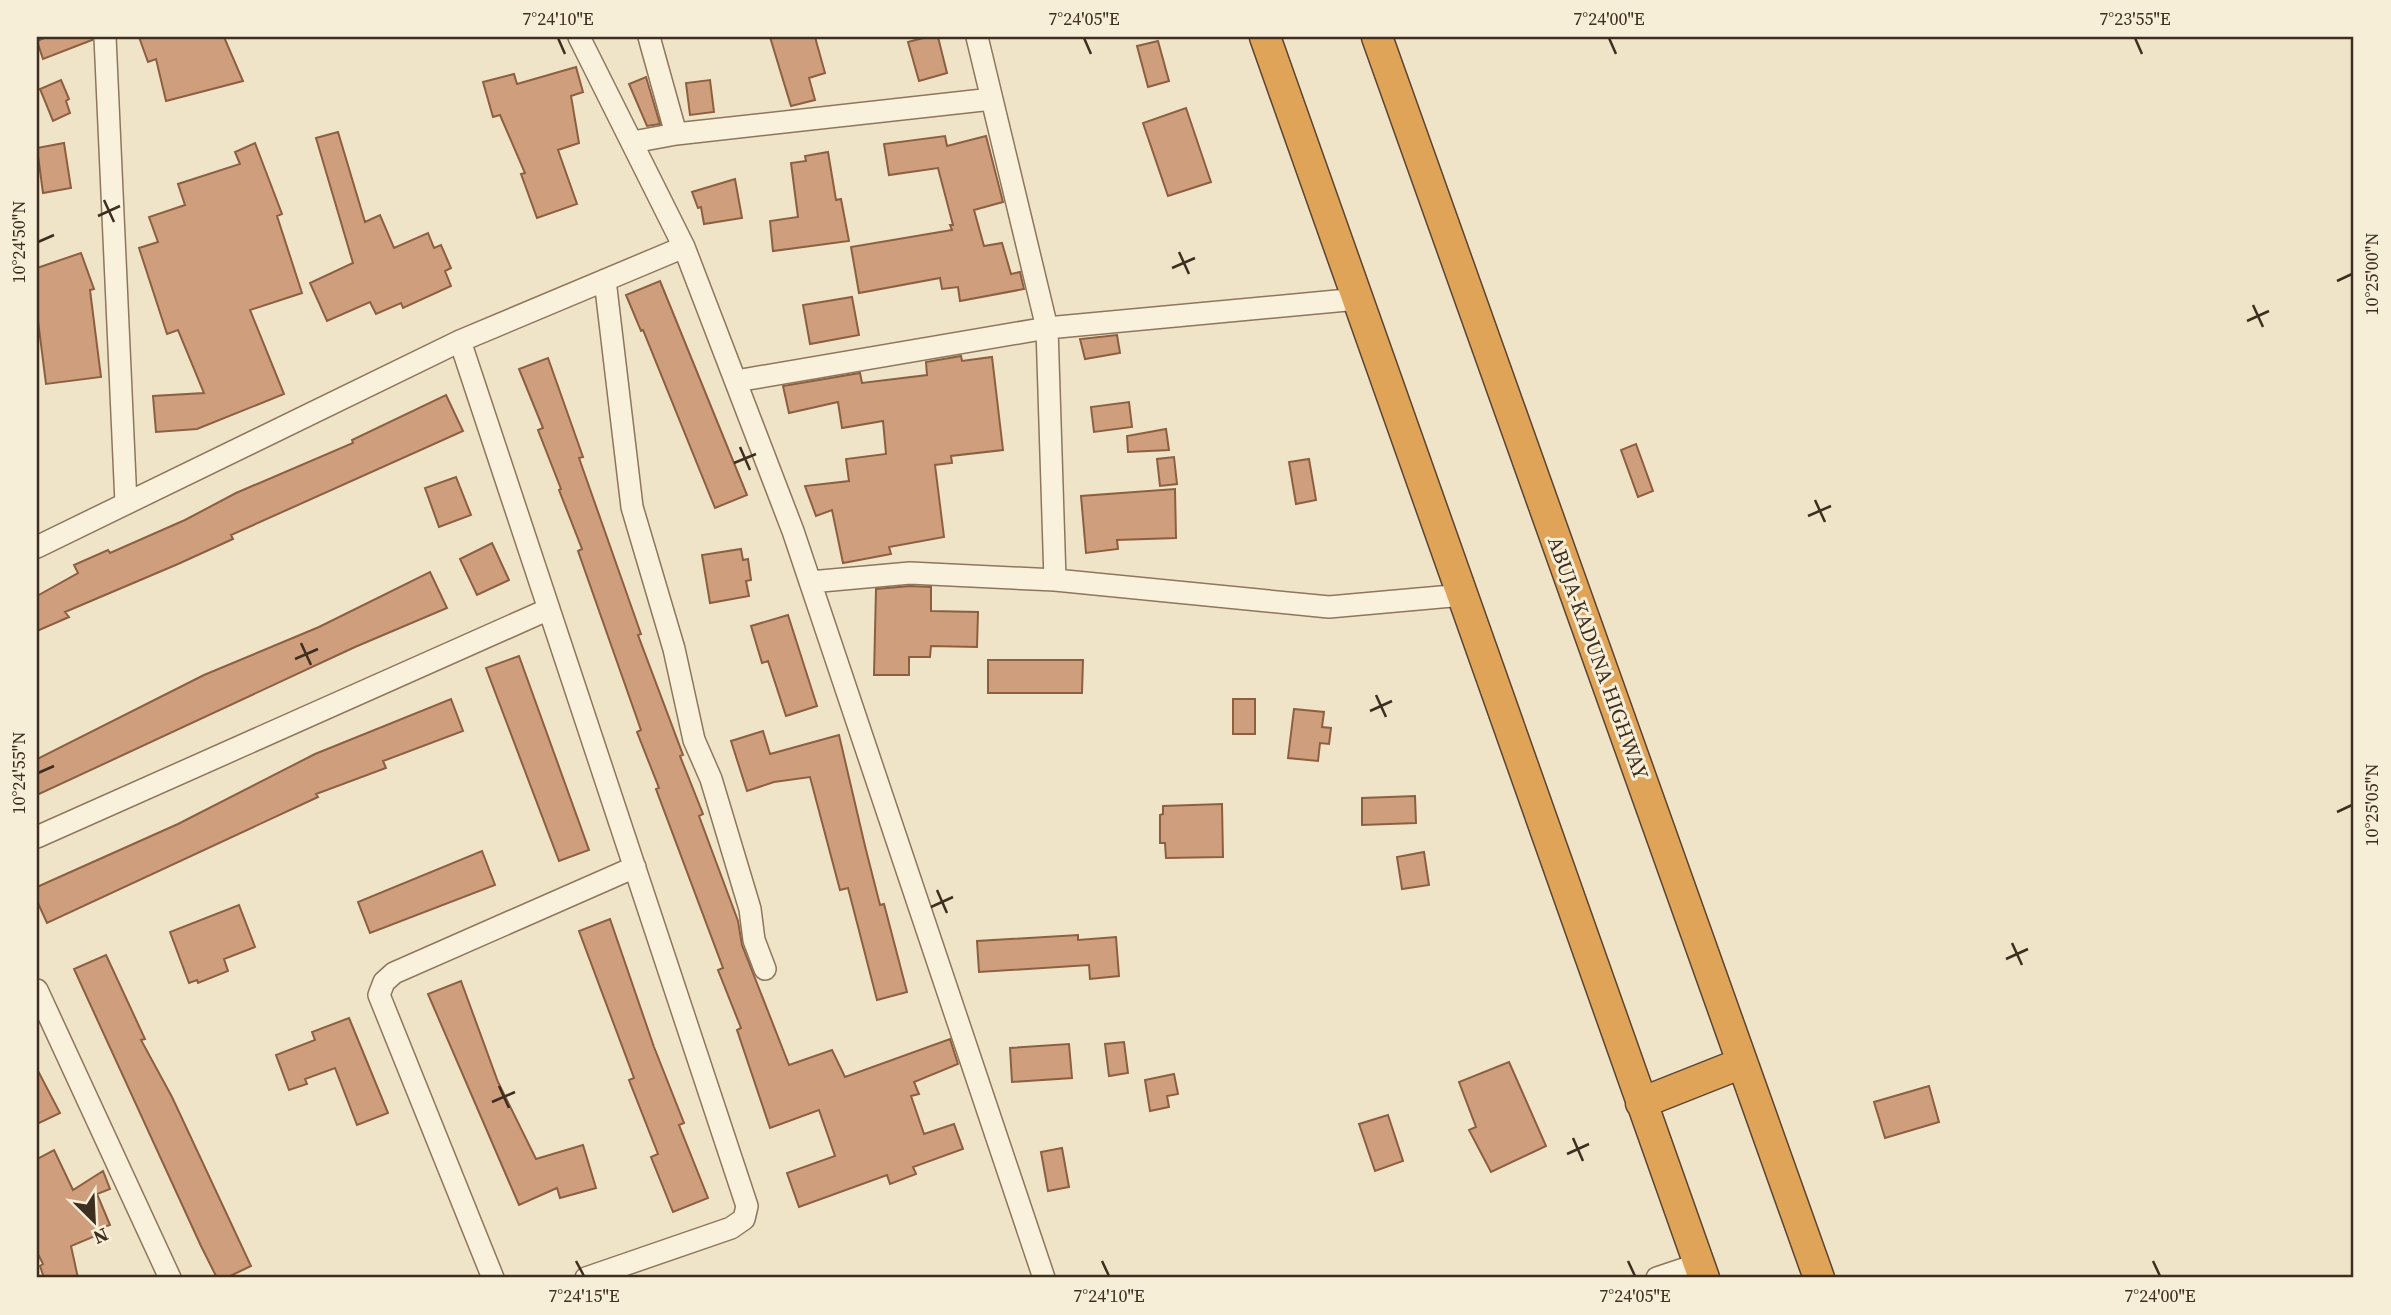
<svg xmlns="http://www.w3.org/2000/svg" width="2391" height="1315" font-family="'Source Serif 4',serif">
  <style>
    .building { fill: #cf9f7d; stroke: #8d5f41; stroke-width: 2 }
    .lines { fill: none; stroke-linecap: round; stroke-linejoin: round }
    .minor-casing { stroke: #8d765c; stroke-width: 24 }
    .highway-casing { stroke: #5b4430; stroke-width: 33 }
    .minor { stroke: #faf1dc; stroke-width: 21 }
    .highway { stroke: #e0a458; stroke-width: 30 }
    .ticks { fill: none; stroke: #3d2e20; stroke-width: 2.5 }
    .labels { text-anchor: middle; stroke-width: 6; stroke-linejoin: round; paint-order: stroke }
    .street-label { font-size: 21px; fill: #3d2e20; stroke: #f7eed8 }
    .neatline { fill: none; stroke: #3d2e20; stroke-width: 2.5 }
    .ticks-label { font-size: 18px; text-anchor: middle; fill: #3d2e20 }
  </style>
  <rect width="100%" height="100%" fill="#f0e4c8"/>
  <path class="building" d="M47,37h45v3l-49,19 -6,-18z
    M139,37h85l19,44 -77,20 -10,-42 -8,3z
    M770,37h45l10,36 -16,5 6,22 -24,6z
    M927,37h11l9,36 -28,8 -11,-39z
    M1158,41l11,40 -21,6 -11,-41z
    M576,67l7,25 -12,4 8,47 -21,7 19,54 -40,14 -16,-44 4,-1 -25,-58 -7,2 -10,-35 31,-8 3,10z
    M646,77l14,47 -13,2 -18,-42z
    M61,80l8,19 -3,2 4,12 -17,8 -13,-32z
    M710,80l4,32 -24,3 -4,-32z
    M1186,108l25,74 -43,14 -25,-73z
    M338,132l27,90 15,-7 14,33 34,-15 6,15 7,-3 10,23 -6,3 6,15 -48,22 -2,-5 -25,11 -6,-12 -43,19 -17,-38 43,-20 -37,-125z
    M945,136l2,10 39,-10 17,66 -29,8 10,36 18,-3 9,31 9,-2 4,17 -64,12 -2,-14 -16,2 -2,-11 -81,15 -8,-46 101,-17 -2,-5h3l-15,-57 -49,7 -5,-31z
    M64,143l7,45 -28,5 -6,-45z
    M255,143l27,71 -5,2 25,77 -52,17 34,84 -87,35 -41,3 -3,-36 51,-3 -26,-63 -11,4 -28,-86 19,-6 -9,-25 36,-12 -7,-21 62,-20 -5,-12z
    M828,152l8,48 5,-1 8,42 -76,10 -3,-30 28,-4 -7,-54 15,-2 -1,-5z
    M735,179l7,39 -38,6 -3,-17 -3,1 -6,-16z
    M81,253l13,36 -4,1 11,87 -55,7 -9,-71v-45z
    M660,281l87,214 -32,13 -72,-178 -2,1 -15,-36z
    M852,297l7,38 -49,9 -7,-39z
    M1117,335l3,18 -35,6 -5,-20z
    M961,356l1,5 30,-4 11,93 -52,6 1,7 -17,2 9,72 -55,10 2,7 -48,9 -11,-53 -16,6 -11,-30 44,-5 -3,-22 40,-5 -3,-33 -41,7 -4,-26 -49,11 -6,-27 77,-13 2,10 65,-8 -1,-13z
    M548,358l35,99 -4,1 62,176 -3,1 45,120 -3,1 23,58 -4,2 39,105 4,24 47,120 43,-15 13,27 105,-38 8,25 -44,18 5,12 -8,2 13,38 30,-10 9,25 -50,18 3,7 -26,10 -3,-9 -88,32 -12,-34 48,-17 -16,-46 -49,18 -33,-98 4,-2 -23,-58 5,-2 -67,-179 3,-1 -22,-56 4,-2 -63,-179 4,-2 -23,-59 2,-1 -23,-59 5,-2 -24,-59z
    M446,395l17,36 -232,104 2,4 -55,25 -113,48 4,5 -32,14v-35l41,-23 -4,-8 34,-15 2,3 75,-33 51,-27 117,-50 -1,-3z
    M1129,402l3,25 -38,5 -3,-25z
    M1166,429l3,21 -41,2 -1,-16z
    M1636,444l17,47 -15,6 -17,-47z
    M1174,457l3,27 -17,2 -3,-27z
    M1309,459l7,41 -20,4 -7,-42z
    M456,477l15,38 -32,12 -14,-39z
    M1175,489l1,49 -59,2 1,9 -32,4 -5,-57z
    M492,543l17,37 -32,15 -17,-36z
    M741,549l2,11 5,-1 3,21 -5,1 3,15 -39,7 -8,-48z
    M430,572l17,36 -92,39 -318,148v-36l167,-84 115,-48z
    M910,586l21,1v24l47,1 -1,35 -46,-1 -1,11h-21v18h-35l2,-86z
    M788,615l29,91 -31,10 -18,-55 -6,2 -11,-37z
    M519,656l70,194 -30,11 -73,-193z
    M988,660h95l-1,33h-94z
    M451,699l12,32 -80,30 3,7 -70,26 2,3 -271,126 -10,-22v-14l141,-63 137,-70z
    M1233,699h22v35h-22z
    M1294,709l30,3 -2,15 9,1 -2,16 -9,-1 -2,18 -30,-3z
    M763,731l7,23 69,-19 26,111 15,59 4,-1 23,88 -30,8 -29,-112 -8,2 -30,-113 -36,5 -27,9 -16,-50z
    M1415,796l1,27 -54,2v-27z
    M1222,804l1,53 -57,1 -1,-15h-5v-28l3,-1v-8z
    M482,851l13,34 -125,48 -12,-31z
    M1424,852l5,33 -27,4 -5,-32z
    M239,905l16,42 -31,12 4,12 -30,12 -1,-3 -8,3 -19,-51z
    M610,919l44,128 30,76 -5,2 29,73 -35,14 -22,-55 7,-3 -29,-74 5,-2 -55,-147z
    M1078,935v5l38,-3 3,39 -29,3 -1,-14 -110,7 -2,-31z
    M106,955l39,84 -4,1 31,57 79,169 -25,12h-9l-16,-32 -127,-277z
    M461,981l37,101 38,77 47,-14 13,43 -36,10 -3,-10 -38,17 -91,-211z
    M349,1018l39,95 -31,12 -22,-57 -30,11 2,5 -18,6 -13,-35 39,-15 -3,-8z
    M1124,1042l4,31 -19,3 -4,-32z
    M1069,1044l3,34 -60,4 -2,-34z
    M1509,1062l37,84 -55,26 -22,-42 7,-3 -17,-45z
    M37,1069l23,44 -23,11z
    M1174,1074l4,20 -11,2 2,11 -19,4 -5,-31z
    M1929,1086l10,36 -54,16 -11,-36z
    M1388,1115l15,46 -28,10 -16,-47z
    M1062,1148l7,39 -21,4 -7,-39z
    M54,1150l19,40 30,-19 7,18 -13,5 13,31 -12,4 2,5 -29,12 7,32h-34l-4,-12 3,-2 -6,-12v-93z"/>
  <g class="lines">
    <defs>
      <path id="minor" d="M105,37l21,466
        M579,37l105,210 109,284 251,747
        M649,37l27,97
        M977,37l70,291 8,252
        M633,142l43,-8 316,-35
        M605,280l27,227 42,142 20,91 17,39 39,130 4,31 11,29
        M460,341l287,865 -3,13 -13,9 -145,50
        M736,381l311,-53 311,-29
        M37,547l423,-206 224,-94
        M810,582l100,-9 145,7 274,27 134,-12
        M37,837l512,-228
        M37,990l133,288
        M493,1278l-114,-283 5,-13 10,-9 241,-106
        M1657,1278l42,-14"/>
      <path id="highway" d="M1265,37l439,1241
        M1377,37l442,1241
        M1641,1103l101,-40"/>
    </defs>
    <use href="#minor" class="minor-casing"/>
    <use href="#highway" class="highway-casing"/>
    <use href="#minor" class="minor"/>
    <use href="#highway" class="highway"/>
  </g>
  <path class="ticks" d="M558,38l7,16M1084,38l7,16M1609,38l7,16M2135,38l7,16M104,200l10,22M98,216l22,-10M38,242l16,-7M1179,252l10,22M1172,268l23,-10M2337,281l15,-7M2253,305l10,22M2247,321l22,-10M740,447l10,23M734,463l22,-9M1815,500l10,22M1808,516l23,-10M301,643l10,22M295,659l23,-10M1376,695l10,22M1370,711l22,-10M38,773l16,-7M2337,812l15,-7M937,890l10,23M931,907l22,-10M2012,943l10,22M2006,959l22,-10M499,1086l10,22M492,1102l23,-10M1573,1138l10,23M1567,1154l22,-10M576,1261l8,15M1102,1261l7,15M1628,1261l7,15M2153,1261l7,15"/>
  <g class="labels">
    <g class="street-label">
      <text transform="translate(1598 658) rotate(70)" y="7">ABUJA-KADUNA HIGHWAY</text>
    </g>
  </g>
  <rect width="2391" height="1315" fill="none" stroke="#f7eed8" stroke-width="77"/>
  <g transform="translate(94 1221) rotate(156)" stroke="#f7eed8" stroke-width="5" paint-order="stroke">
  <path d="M0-5L12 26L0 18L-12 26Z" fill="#3d2e20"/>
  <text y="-10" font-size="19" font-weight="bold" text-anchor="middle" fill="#3d2e20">N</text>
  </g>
  <rect x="38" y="38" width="2314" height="1238" class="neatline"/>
  <g class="ticks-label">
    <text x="558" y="25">7°24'10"E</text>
    <text x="1084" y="25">7°24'05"E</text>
    <text x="1609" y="25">7°24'00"E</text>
    <text x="2135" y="25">7°23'55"E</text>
    <text transform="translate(19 242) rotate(-90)" y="6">10°24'50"N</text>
    <text transform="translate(2372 274) rotate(-90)" y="6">10°25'00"N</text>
    <text transform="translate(19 773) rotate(-90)" y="6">10°24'55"N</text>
    <text transform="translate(2372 805) rotate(-90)" y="6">10°25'05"N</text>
    <text x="584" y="1302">7°24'15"E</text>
    <text x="1109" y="1302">7°24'10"E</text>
    <text x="1635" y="1302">7°24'05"E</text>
    <text x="2160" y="1302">7°24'00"E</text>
  </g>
</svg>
